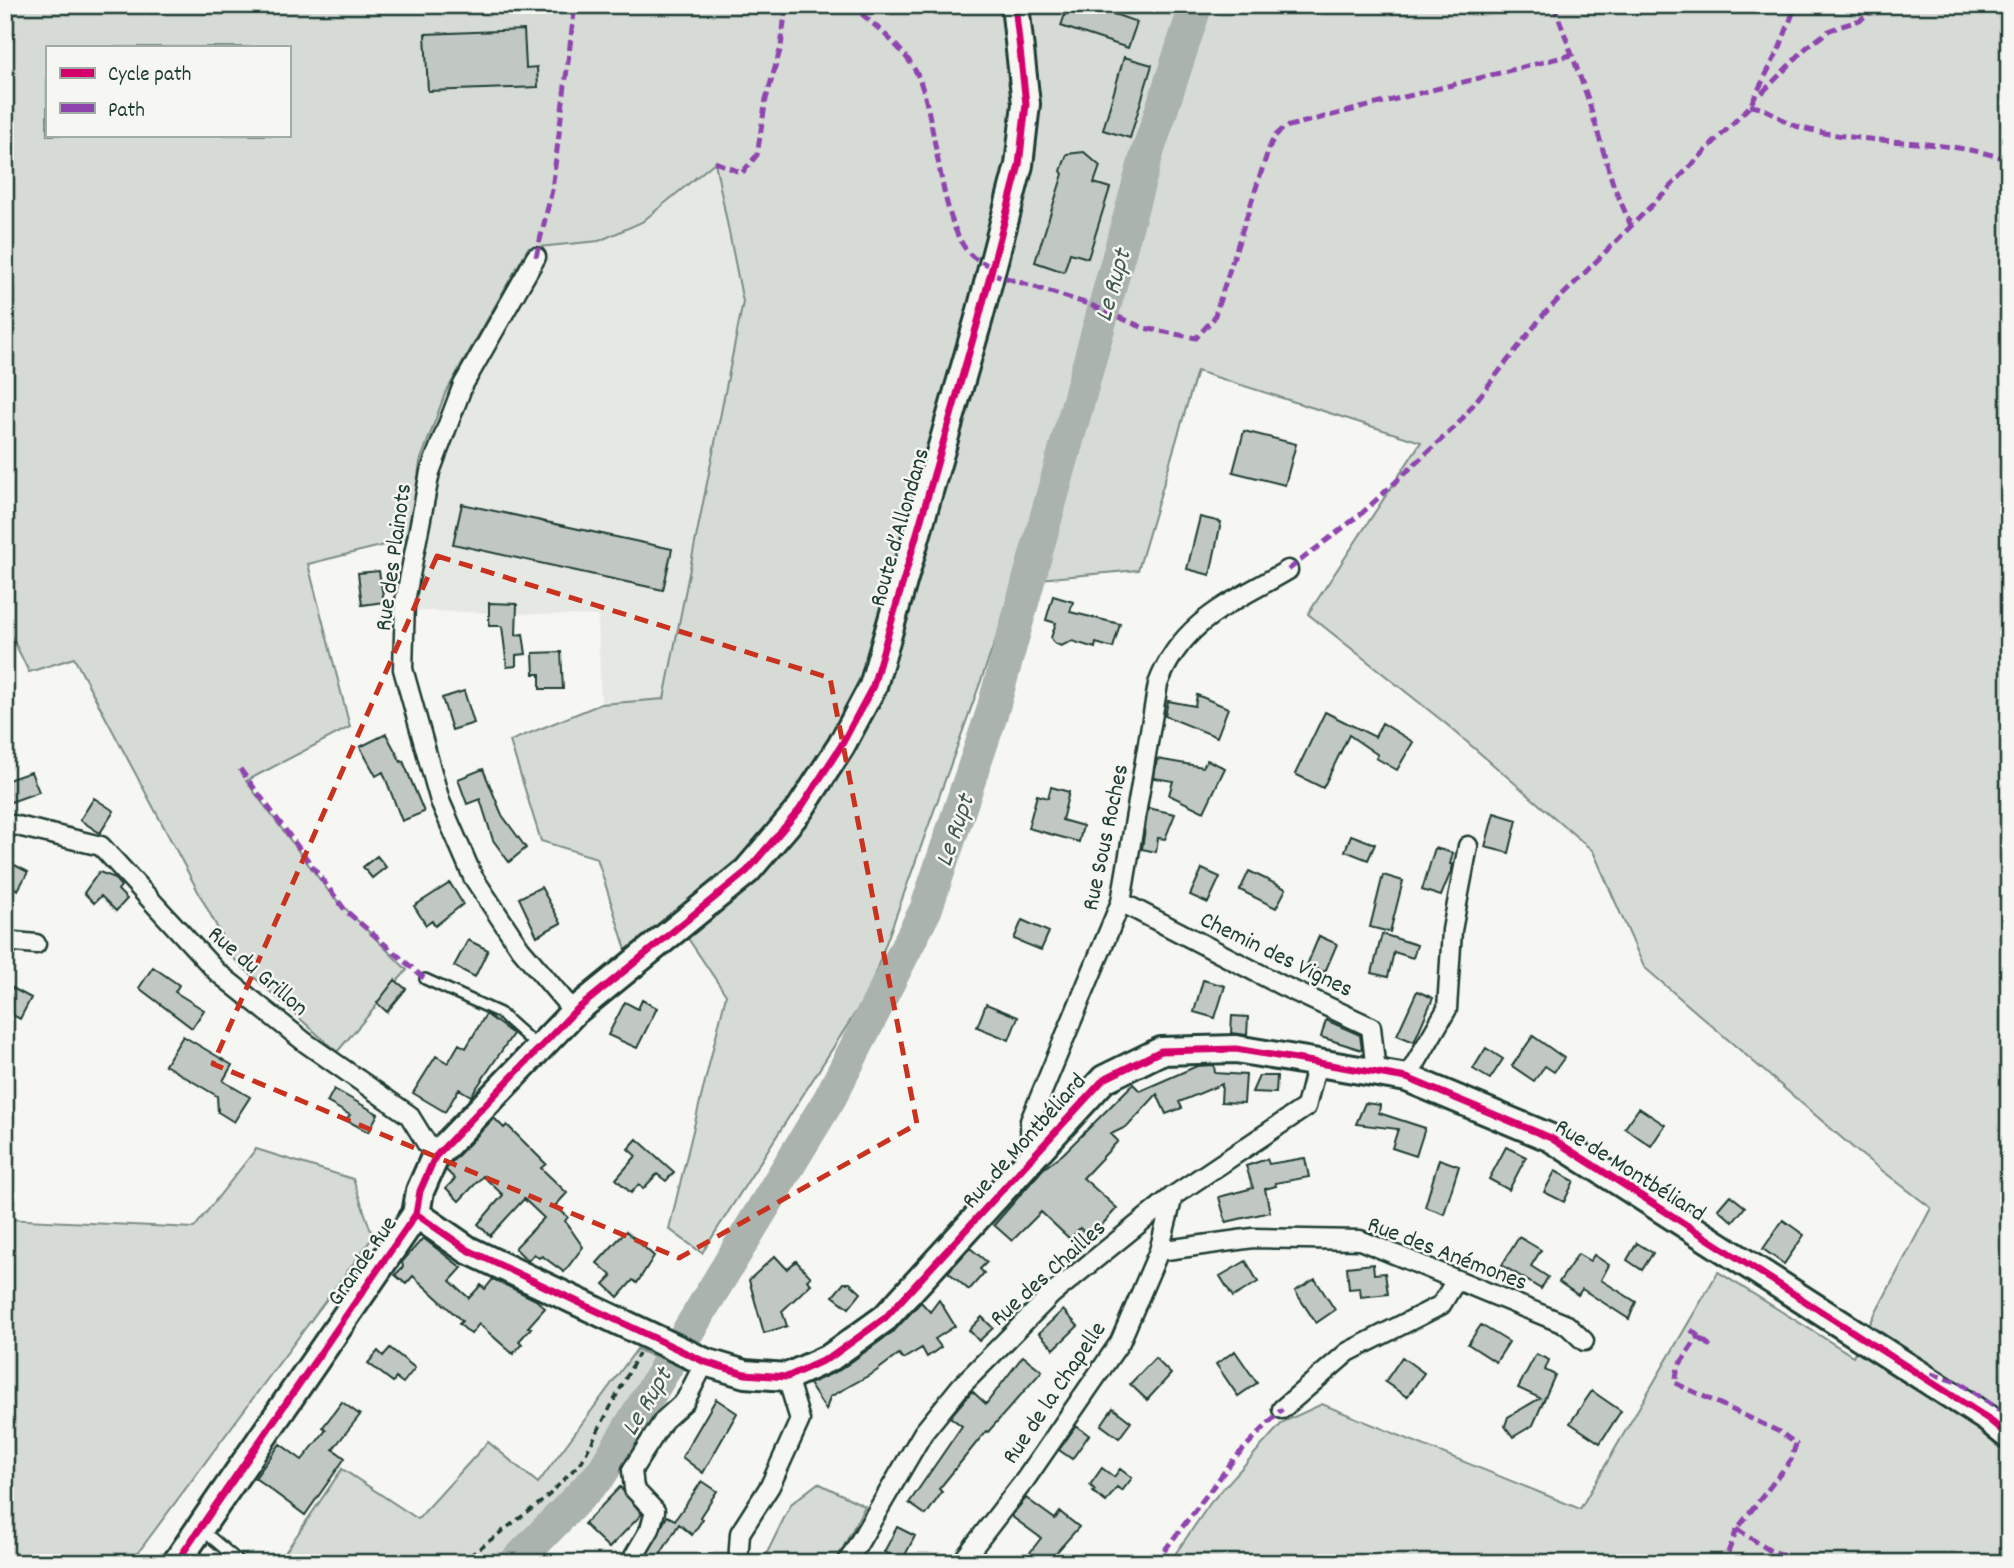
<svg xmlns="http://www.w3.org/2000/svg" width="2014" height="1568" font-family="Dekko,sans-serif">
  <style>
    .built { fill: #e6e8e4 }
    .green { fill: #d6dbd6; stroke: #7a8c85; stroke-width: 2; fill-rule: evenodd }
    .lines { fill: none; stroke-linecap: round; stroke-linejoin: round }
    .river { stroke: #aab3ae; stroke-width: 33 }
    .building { fill: #c1c8c3; stroke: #1f3d34; stroke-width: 2 }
    .lane-casing { stroke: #1f3d34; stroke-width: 14 }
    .street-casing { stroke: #1f3d34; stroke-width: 23 }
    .secondary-casing { stroke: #1f3d34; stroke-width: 32 }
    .path { stroke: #1f3d34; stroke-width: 3.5; stroke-dasharray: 7 5; stroke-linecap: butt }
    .lane { stroke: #f6f6f2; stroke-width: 9 }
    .street { stroke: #f6f6f2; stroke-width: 18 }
    .secondary { stroke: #f6f6f2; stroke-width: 26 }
    .quiet { stroke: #8e44ad; stroke-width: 5; stroke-dasharray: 10 5; stroke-linecap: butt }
    .cycleway-casing { stroke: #f6f6f2; stroke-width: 11 }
    .cycleway { stroke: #d6006c; stroke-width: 7 }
    .marked { fill: none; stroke: #c8321e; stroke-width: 5; stroke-dasharray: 14 9; stroke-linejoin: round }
    .labels { text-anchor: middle; stroke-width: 5; stroke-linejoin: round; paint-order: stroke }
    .street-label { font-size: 24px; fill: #1f3d34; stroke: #f6f6f2 }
    .water-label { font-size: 26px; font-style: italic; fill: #425a52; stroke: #f6f6f2 }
  </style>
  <rect width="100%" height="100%" fill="#f6f6f2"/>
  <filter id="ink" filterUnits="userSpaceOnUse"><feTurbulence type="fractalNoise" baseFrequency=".0143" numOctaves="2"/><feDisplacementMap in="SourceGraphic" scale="14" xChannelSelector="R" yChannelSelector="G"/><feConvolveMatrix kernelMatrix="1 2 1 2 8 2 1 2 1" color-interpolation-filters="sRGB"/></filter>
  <g filter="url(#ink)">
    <path class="built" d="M715,162l28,140 -79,397 -63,5 -3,-88 -201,-6 23,-148 25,-68 83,-146 71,-7 43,-19z"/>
    <path class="green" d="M5,5h2004v1558h-840l42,-61 72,-80 39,-18 258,105 138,-237 135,84 78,-148 -73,-56 -214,-185 -51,-116 -148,-128 -137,-109 113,-172 -224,-71 -59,199 -121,11 -149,412 -166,260 -33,-24 57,-234 -55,-82 -44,40 -30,-95 -56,-17 -31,-100 91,-37 63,-5 79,-397 -28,-140 -73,60 -43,19 -71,7 -83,146 -25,68 -11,77 -101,25 42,163 -104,54 84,112 77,77 -70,82 -103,-93 -160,-301 -45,14 -24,-49zM47,47h242v88h-242z
      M256,1149l97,30 20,58 -239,321 -9,5h-120v-344l189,9z
      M637,1349l17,8 -46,87 -56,64 -58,55h-216l64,-94 76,50 70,-77 50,41z
      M818,1483l47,23 -30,57h-73l29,-59z
      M524,1542l33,21h-54z"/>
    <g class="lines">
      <path class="river" d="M515,1563l86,-89 229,-376 96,-189 65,-193 155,-559 50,-152"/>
    </g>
    <path class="building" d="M1068,5h20l49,17 -9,26 -67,-22z
      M524,30l2,38 11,-1 1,20 -110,4 -3,-57z
      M1124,57l28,8 -22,73 -27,-8z
      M1084,152l16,14 -6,17 16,5 -22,70 -18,-5 -6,19 -29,-10 28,-88 -2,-3 6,-17z
      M1244,431l52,13 -11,41 -52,-13z
      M462,504l210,45 -9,41 -210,-46z
      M1200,517l21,5 -11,53 -23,-6z
      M379,571l5,31 -22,3 -4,-32z
      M1053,596l20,6 -3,10 50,12 -7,24 -17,-5 -1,5 -23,-7 -11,5 -7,-3 -3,-5 5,-15 -10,-3z
      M489,603l28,1 -1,31 7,-1 3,20 -10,1v11l-9,1 -5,-41h-13z
      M561,652l2,37h-23v-15h-6l-1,-21z
      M464,691l10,32 -22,7 -10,-32z
      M1197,695l31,13 -11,29 -52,-21 3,-15 27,5z
      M1325,712l50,25 7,-14 31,19 -16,28 -21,-12 2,-3 -29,-20 -26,53 -28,-14z
      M386,734l15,28 2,-1 21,51 -22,9 -19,-49 -7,4 -16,-29z
      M1157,759l46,8 4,-7 18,8 -21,44 -35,-17 4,-14 -19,-3z
      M483,769l19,46 24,33 -17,14 -16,-22 -13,-41 -13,5 -9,-25z
      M31,772l8,20 -34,12v-23z
      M1051,787l18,5 -7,28 21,6 -4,16 -51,-14 9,-33 11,3z
      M94,798l20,13 -14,22 -20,-13z
      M1148,808l27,6 -10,25 -7,-1 -2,14 -14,-3z
      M1494,813l23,7 -8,33 -24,-6z
      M1351,835l24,9 -7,16 -23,-9z
      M1435,848l18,5 -3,11 3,1 -1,4 -11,27 -19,-6z
      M377,856l9,11 -14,11 -9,-11z
      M5,860l23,12 -10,18 -13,-7z
      M1202,869l18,8 -12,26 -18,-8z
      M1249,871l37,18 -10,19 -36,-18z
      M99,872l14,5 8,9 -3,4 9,9 -11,12 -15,-15 -7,7 -10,-10z
      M1383,875l20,6 -13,51 -20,-5z
      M450,883l13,21 -28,22 -3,-5 -6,4 -12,-19z
      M541,887l20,36 -24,13 -18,-38z
      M1022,920l27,12 -8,18 -27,-11z
      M1382,934l35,11 -4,13 -19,-6 -6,25 -16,-4z
      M1319,936l18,8 -12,28 -18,-7z
      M468,940l20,10 -13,27 -21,-11z
      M153,967l26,18 -4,7 29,18 -12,18 -53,-40z
      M395,980l11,9 -19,23 -10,-9z
      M1203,980l22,6 -10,32 -21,-6z
      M5,984l26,14 -11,21 -15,-8z
      M1417,991l16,7 -19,44 -17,-7z
      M642,1000l15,8 -20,40 -29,-13 17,-33 13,7z
      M986,1004l32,13 -9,23 -32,-13z
      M486,1014l27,20 -42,62 -12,-7 -14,23 -32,-19 23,-37 12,7 11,-19 7,4z
      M1232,1016l16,1 -1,18 -16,-2z
      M1326,1020l34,15 2,15 -41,-13z
      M183,1036l49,29 -9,16 27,16 -16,25 -16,-10 -1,-16 -52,-31z
      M1533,1036l31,22 -10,14 -9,-6 -11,15 -22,-15z
      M1486,1048l17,11 -13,20 -17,-10z
      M1214,1065l1,8 31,2 -2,28 -23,-1 1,-18 -43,18 3,6 -16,6 -9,-20 -29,32 -17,8 7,7 -35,37 34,30 -27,30 -10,-10 -10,11 -29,-27 -29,29 -18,-16 49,-56 20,-15 70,-70 7,7 57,-25z
      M1259,1076h18l-1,17 -24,-1z
      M334,1089l44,25 -10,18 -22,-12 4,-5 -23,-13z
      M1365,1103l15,2 -1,8 46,15 -9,28 -24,-8 6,-19 -42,-5z
      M1639,1108l26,17 -14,21 -26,-18z
      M494,1118l10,10 3,-3 39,39 -5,4 26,25 -12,13 13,11 -3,4 18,26 -19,25 -22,-16 -3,2 -5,-4 -6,7 -13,-13 29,-30 -20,-19 -34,37 -12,-12 25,-29 -20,-19 -24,25 -13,-13 9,-9 -9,-9 2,-4z
      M637,1139l37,33 -8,9 -9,-7 -14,15 -4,-5 -8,9 -15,-14 20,-23 -8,-7z
      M1506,1147l20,10 -17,33 -20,-11z
      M1305,1158l4,19 -34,6 1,3 -11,3 5,23 -44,10 -7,-25 34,-9 -7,-22 21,-7 2,5z
      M1439,1159l20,7 -15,48 -19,-7z
      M1555,1171l19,10 -10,21 -20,-10z
      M1730,1195l15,12 -12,15 -15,-13z
      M1783,1220l21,15 -20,29 -21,-15z
      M626,1231l28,25 -17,27 -4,-3 -15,17 -14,-13 8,-8 -15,-13z
      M1519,1237l22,13 -10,16 17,11 -7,12 -39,-24z
      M423,1238l39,30 -12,13 19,17 12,-13 4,4 8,-10 43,21 9,8 -17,19 3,1 -12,13 3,3 -9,10 -34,-30 -8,10 -12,-10 3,-3 -49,-45 -7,8 -11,-9 8,-8 -1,-5z
      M1637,1243l16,10 -11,17 -15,-10z
      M970,1248l17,14 -7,7 4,4 -15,17 -21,-18z
      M1578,1254l12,7 4,-6 15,10 -8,15 35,22 -7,17 -47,-30 -4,6 -19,-13z
      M775,1256l12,13 9,-8 15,16 -4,3 4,4 -29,27 5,15 -23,7 -15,-53z
      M1246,1261l12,21 -25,15 -13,-21z
      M1373,1264l1,10 11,-1 3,21 -27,3 -1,-9 -11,1 -2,-22z
      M1315,1279l20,31 -19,13 -21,-32z
      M844,1283h6l11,10 -12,15 -16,-12z
      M939,1300l16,26 -20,13 6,8 -14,10 -5,-9 -19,11 -4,-5 -24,18 -45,25 -4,13 -17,-26 31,-14 54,-39 27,-29 9,10z
      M1063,1310l15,16 -24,23 -15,-16z
      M982,1317l11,11 -14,13 -10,-11z
      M1481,1325l28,17 -13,20 -28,-18z
      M390,1348l25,20 -12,15 -7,-5 -3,4 -25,-19 10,-12 5,5z
      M1235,1351l22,32 -19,13 -22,-32z
      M1536,1354l13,6 -4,10 10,5 -22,50 -20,12 -8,-11 3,-9 32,-19 -22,-10z
      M1023,1356l19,15 -54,61 -2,-1 -47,58 3,3 -16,23 -17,-12 53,-77 -12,-9 22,-26 14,13z
      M1402,1357l22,16 -17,24 -22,-15z
      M1155,1358l16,16 -24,26 -17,-16z
      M1592,1391l29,20 -21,32 -30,-20z
      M716,1399l21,14 -34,60 -21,-16z
      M342,1402l18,13 -27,34 12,9 -40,57 -50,-37 25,-34 22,16 24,-30 -3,-3z
      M1113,1408l18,14 -12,16 -18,-13z
      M1076,1426l13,9 -17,24 -13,-9z
      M1102,1468l12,9 6,-8 12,9 -10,13 -5,-4 -11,15 -13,-10 2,-2 -5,-5z
      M702,1481l15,10 -17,26 3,2 -11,16 -13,-11 -24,39h-12l24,-47 8,4z
      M620,1487l22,27 -33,34 -25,-24z
      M1026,1498l29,21 5,-7 19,15 -32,36h-25l19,-25 -30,-22z
      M897,1527l18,9 -13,25 -18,-9z"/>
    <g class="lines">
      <defs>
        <path id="lane" d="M425,979l75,34 38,34
          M201,1529l40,34"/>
        <path id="street" d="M536,257l-73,128 -33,87 -25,129 -2,68 37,132 33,76 47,71 54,64
          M5,823l96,23 116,126 89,71 103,72 26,42
          M1121,902l160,83 90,42 5,45
          M5,941l31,3
          M1407,1078l40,-69 5,-79 16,-84
          M1031,1162l-1,-41 91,-219 37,-218c24,-64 74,-81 130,-114
          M1159,1251l94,-13 107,2 207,85 17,16
          M1282,1409l66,-57 93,-47 14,-23
          M630,1563l20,-34 5,-18 -21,-22 -2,-19 32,-50 21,-19 20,-39
          M738,1563l2,-30 30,-47 30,-66 -13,-43
          M847,1563l76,-130 38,-47 91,-92 121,-98 133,-89 11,-44
          M961,1563l64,-83 95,-138 39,-91 14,-55"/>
        <path id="secondary" d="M416,1214l52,36 237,112 40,12 42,3 44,-20 54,-39 219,-239 57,-28 75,-2 171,29 144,60 436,280 22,18
          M176,1563l240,-349 4,-23 15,-34 139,-145 173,-141 53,-62 41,-63 32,-60 106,-368 40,-153 7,-61 -11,-99"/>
      </defs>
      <use href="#lane" class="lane-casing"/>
      <use href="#street" class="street-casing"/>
      <use href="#secondary" class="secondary-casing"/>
      <path class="path" d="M460,1563l85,-64 37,-38 57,-108"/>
      <use href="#lane" class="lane"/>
      <use href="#street" class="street"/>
      <use href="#secondary" class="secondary"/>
      <path class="quiet" d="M850,5c21,16 56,45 67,69 21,45 22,155 56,183 6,4 13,7 19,10
        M1554,5l33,91 26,88 19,44
        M1762,93l44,-45 24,-18 30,-10 22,-15
        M1750,106c23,2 30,16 49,21 68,19 142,10 210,33
        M715,162l27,11 15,-18 9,-56 15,-52 5,-42
        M536,257l16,-67 23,-185
        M991,273l100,32 53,23 52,10 18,-20 55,-170 6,-12 10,-9 286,-72
        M1288,570l73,-56 97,-90 86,-110 206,-208 30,-59 16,-42
        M240,769l105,141 80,69
        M1691,1330l18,15 -11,-8 -20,30 -3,16 105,49 16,12 -5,16 -54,69 -13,34
        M1931,1374l29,9 49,34
        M1737,1529l32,21 41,13
        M1155,1563l79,-104 48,-50"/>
      <defs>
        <path id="cycleway" d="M416,1214l52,36 237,112 40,12 42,3 44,-20 54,-39 219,-239 57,-28 75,-2 171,29 144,60 436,280 22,18
          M176,1563l240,-349 4,-23 15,-34 139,-145 173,-141 53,-62 41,-63 32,-60 106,-368 40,-153 7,-61 -11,-99"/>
      </defs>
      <use href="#cycleway" class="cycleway-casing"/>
      <use href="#cycleway" class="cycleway"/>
    </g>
  </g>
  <path class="marked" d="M437,556l393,122 87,446 -238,134 -466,-194z"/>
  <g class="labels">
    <g class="street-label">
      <text transform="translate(898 527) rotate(-74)" y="8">Route d’Allondans</text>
      <text transform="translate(392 557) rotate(-82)" y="8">Rue des Plainots</text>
      <text transform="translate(1104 837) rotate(-78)" y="8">Rue Sous Roches</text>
      <text transform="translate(1277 953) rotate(26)" y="8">Chemin des Vignes</text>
      <text transform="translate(259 970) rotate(41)" y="8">Rue du Grillon</text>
      <text transform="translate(1023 1140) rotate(-48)" y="8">Rue de Montbéliard</text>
      <text transform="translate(1631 1169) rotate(32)" y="8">Rue de Montbéliard</text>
      <text transform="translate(1448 1252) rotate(21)" y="8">Rue des Anémones</text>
      <text transform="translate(361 1260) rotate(-55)" y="8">Grande Rue</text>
      <text transform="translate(1047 1272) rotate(-42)" y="8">Rue des Chailles</text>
      <text transform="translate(1053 1392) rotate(-56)" y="8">Rue de la Chapelle</text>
    </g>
    <g class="water-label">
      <text transform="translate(1111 285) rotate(-74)" y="9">Le Rupt</text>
      <text transform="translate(953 830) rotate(-71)" y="9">Le Rupt</text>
      <text transform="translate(645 1401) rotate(-59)" y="9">Le Rupt</text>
    </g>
  </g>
  <rect width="2014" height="1568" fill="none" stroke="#f6f6f2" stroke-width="28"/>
  <rect x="14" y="14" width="1986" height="1540" fill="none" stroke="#1f3d34" stroke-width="2.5" filter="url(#ink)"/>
  <rect x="46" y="46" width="245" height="91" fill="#f6f6f2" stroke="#a0aca6" stroke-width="2"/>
  <rect x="60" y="68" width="35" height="10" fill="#d6006c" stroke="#a0aca6" stroke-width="2"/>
  <text x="108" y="80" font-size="21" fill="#1f3d34">Cycle path</text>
  <rect x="60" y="103" width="35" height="10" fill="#8e44ad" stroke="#a0aca6" stroke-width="2"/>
  <text x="108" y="116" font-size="21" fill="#1f3d34">Path</text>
</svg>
